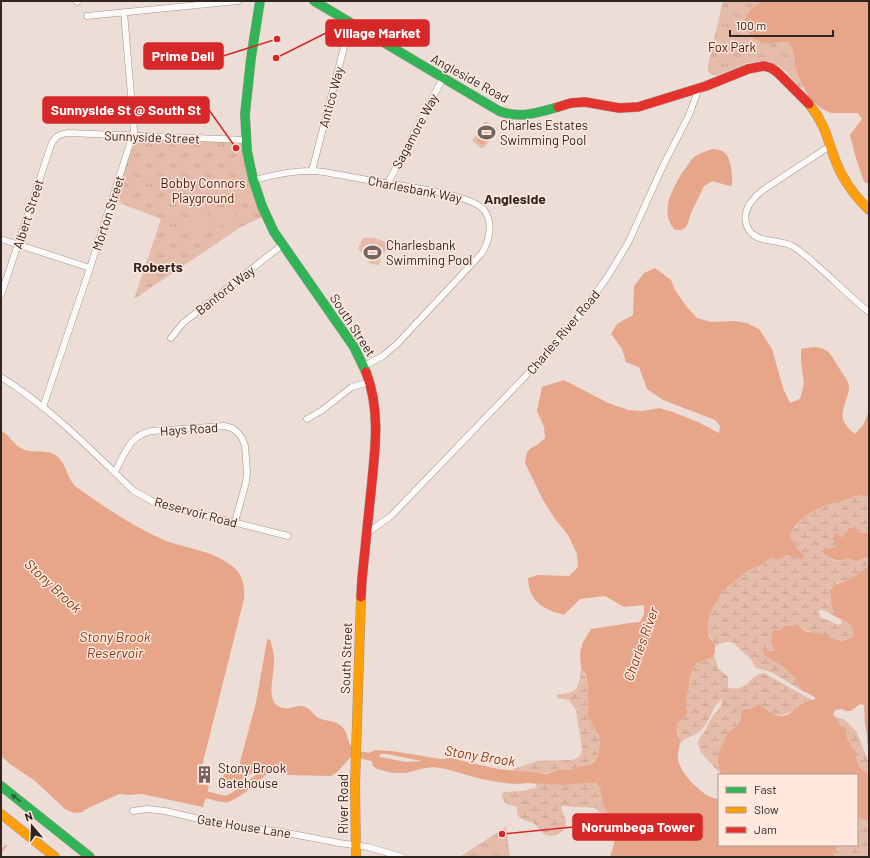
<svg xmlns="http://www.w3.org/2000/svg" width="870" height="858" font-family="Barlow,sans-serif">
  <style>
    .grass { fill: url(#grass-tufts) }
    .wetland { fill: url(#wetland-marsh) }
    .pitch { fill: #e5bbaa }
    .water { fill: #e7a58a; fill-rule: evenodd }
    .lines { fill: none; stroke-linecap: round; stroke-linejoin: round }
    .stream { stroke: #e7a58a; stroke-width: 2 }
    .canal { stroke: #e7a58a; stroke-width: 7 }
    .river { stroke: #e7a58a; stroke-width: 12 }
    .street-casing { stroke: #a09490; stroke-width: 7 }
    .fast-casing { stroke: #a09490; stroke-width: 10 }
    .slow-casing { stroke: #a09490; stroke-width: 10 }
    .jam-casing { stroke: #a09490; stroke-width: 10 }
    .street { stroke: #fcfaf9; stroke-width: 6 }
    .fast { stroke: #30b455; stroke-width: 9 }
    .slow { stroke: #ff9f0a; stroke-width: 9 }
    .jam { stroke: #e5322d; stroke-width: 9 }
    .oneway { fill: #305e36 }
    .labels { text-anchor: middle; stroke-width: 3; stroke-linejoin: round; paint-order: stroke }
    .park-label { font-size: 13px; fill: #4c1700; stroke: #ffe8de }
    .street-label { font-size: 13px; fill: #302521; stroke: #ffe8de }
    .poi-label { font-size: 13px; fill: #302521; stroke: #ffe8de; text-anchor: start }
    .neighbourhood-label { font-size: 14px; font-weight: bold; fill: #302521; stroke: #ffe8de }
    .water-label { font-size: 14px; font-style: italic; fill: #883a14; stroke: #ffe8de }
    .leader { fill: none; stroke: #d62828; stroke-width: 1.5 }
    .callout-dot { fill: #d62828; stroke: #ffe8de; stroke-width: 1.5 }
    .callout { fill: #d62828; stroke: #d62828; stroke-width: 1.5 }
    .callout-label { font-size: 14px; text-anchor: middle; font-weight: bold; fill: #fff }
  </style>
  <defs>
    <pattern id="grass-tufts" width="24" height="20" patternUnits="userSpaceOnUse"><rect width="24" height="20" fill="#e5bbaa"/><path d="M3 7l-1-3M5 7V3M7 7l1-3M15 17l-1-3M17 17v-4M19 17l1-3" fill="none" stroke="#c5a192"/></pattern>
    <pattern id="wetland-marsh" width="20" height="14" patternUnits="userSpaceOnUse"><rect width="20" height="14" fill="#e5bbaa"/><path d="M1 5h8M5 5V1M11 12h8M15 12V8" fill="none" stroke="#c5a192"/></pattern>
  </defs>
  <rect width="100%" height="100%" fill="#edddd7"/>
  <path class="grass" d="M723,1h41c-11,5 -23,16 -18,29 2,5 7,9 12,11 9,2 22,1 32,2l4,11 1,13 9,20 -4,1 -13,-16 -8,-6 -16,-5 -16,2 -29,12h-6l-4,-3v-7z
    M132,136l114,4 20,75 -25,12 -107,72 27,-80 -49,-19z
    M506,827l4,30h-51z"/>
  <path class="wetland" d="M865,494l4,1 -1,36 -6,2 -9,-5 -5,1 -6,9 -4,-4 -4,6 3,4v2l-12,9 8,5 6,1 8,-3 7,2h5l7,-3 3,2v5l-3,4 -18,12 -11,3 -6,4 -1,3 1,13 5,14c-6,-2 -12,-10 -18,-6l3,7 9,3 8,4 4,-2 -1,-3 6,2 6,5v9c-9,7 -18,4 -28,0 -2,0 -3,-2 -6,-3 -7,-2 -15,0 -20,-8 -6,-1 -14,2 -19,6h-2l-6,9 2,11 -5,-1 -6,2 1,3 18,11 12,11 7,13 -30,-18 -15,-4c-2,-2 -3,-6 -5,-9 -6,-5 -12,-10 -17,-16 -7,-2 -14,-1 -19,4 -2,-7 -7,-11 -8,-19 -2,-21 25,-50 42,-58 4,-2 8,-2 12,-4 4,-3 8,-7 12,-9l4,3c7,-5 14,-7 22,-1 -1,-9 -3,-15 -9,-22 0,-5 3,-7 6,-10 2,-3 2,-6 5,-8 14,-13 46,-20 64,-25z
    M714,655l4,13 10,9v9l1,2c19,4 20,-13 35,-15l48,27c-13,7 -23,16 -38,16 -7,-3 -10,-7 -18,-8 -4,-1 -6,1 -10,0l-5,4c1,14 -7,14 -14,23 -2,2 -2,6 -4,8 -6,12 -6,17 -2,31l-20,-21 -3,-9 1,-5 6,-8 7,-14 9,-11 1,-7c-8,4 -13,24 -21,31 -6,7 -16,6 -21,14 -2,-15 -8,-18 7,-30l-1,-11 3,-17v-7l4,-9 6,-9 8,-2z
    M581,668c6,9 8,19 8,30 0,3 -2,8 -1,12 2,12 12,22 12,34 0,10 -4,19 -13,22 -4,1 -9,0 -13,2 -23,6 -38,7 -63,2l26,-9 35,-1c7,-2 9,-4 10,-11l-6,-39 -7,-10 -12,-2v-4c21,0 22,-6 24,-26z
    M833,713l3,4 9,3 11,11 13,32v11l-10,-7 -4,-14 -8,-16v-6c-6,-5 -13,-10 -14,-18z
    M593,781c11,3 9,19 12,28 2,5 5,10 8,14l-18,-15 -33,-2 -1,2c1,4 5,10 5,15 -1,10 -13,16 -22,11 -4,-3 -6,-8 -11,-11 -5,-2 -11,-3 -15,-7 -2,-3 0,-6 -1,-9 -8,-3 -15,-2 -15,-13l3,-2 17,-1 13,-3 2,-2 -2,-3 28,2z
    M857,818l12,3v36h-35l-1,-6 3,-6h21v-12l2,-5z"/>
  <path class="pitch" d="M485,121l13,8 -2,7 -5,2 -6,9 -4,1 -9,-7z
    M234,209l3,14 -25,5 -2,-13z
    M208,215l3,14 -26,6 -2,-14z
    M363,238c8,-1 18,0 24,6l-1,6 -4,5 -3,10 -8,-1 -13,-16z"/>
  <path class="water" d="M764,1h105v183l-5,-2 -8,-24 -6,-23 12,-16 -4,-6h-27l-9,-4 -13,-11 -11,-23 -3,-9 -1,-12 -4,-11c-9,-2 -17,1 -25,0 -11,-1 -22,-11 -20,-23 2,-9 11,-16 19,-19z
    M484,131l6,3 -7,11 -6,-4z
    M713,149c4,0 9,1 12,4 6,5 8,24 7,32l-2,1 -18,-5 -8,5 -13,27 -2,7 -3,7 -5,3h-6c-16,-18 -3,-40 7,-57 4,-4 7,-11 11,-15 6,-5 13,-7 20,-9z
    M376,244l4,1 2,3 -6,10 -3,-1 -3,-3z
    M655,268l16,12 4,10 11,16 11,12 14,4 23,-1 13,2 12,6 13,20 11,39 7,15 10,-4 4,-15 -3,-22v-13c27,-6 28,3 40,22 4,6 8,10 8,17 0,4 -2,8 -3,12 -6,17 -5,22 9,34l8,-9 6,-14v84c-9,-1 -18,3 -27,6 -3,1 -6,1 -9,2 -17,5 -36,15 -43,32v2c6,7 6,13 14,18l-1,4 -16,-4 -10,5 -5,-3 -12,9 -11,4 -17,13 -9,8 -8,12 -5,10 -3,12 2,12 6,8v8l-4,5 -14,5 -4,7 -4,9v7l-3,17 1,11c-6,5 -12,10 -10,18 0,3 2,6 3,9 0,6 -3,13 -2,19 3,14 26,39 41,39v46h117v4l-3,2 1,6h-224l4,-13 1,-15 -11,-22 -4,-20 -4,-5 -33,3 -36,-2 -10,1 -13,-1 -23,-4 -35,-10 -13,-2 -13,2 -14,4h-13l-16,-4 -4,-3 -1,-5 -19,-4 -3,1 -14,15 -5,3 -44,-1 -31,-6 -3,1 -12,8 -1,-16 16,-59 11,-63 1,-1 2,1c2,6 4,13 4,19 1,14 -7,33 1,45 13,10 20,-1 30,3 6,2 8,7 12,10 6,4 15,3 21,7 13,7 7,19 16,25 5,2 11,3 15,4l6,-3 17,1 49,8 9,-1 48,11 48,5 15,-4h7l9,-3 13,-2 5,-4 3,-5 2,-12 -1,-8 -11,-20v-29l-2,-12 -5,-7 -1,-15 3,-11 8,-13c17,-2 32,-6 49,-7l4,-8v-9l-20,2 -19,-11 -25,3 -16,16c-21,-6 -35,-13 -36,-37l10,-3 31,1 9,-9 -1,-13 -9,-19 -13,-16 -12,-19 -18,-37 2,-11 4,-4 6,-3 8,-7 -1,-11 -7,-16 5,-24 22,-7 44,23 20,7 15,1 16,-3 14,4 25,10 21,11 1,-7 -5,-6 -52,-20 -16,-11 -8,-22 -13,-5 -4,-13 -11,-15 6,-10 16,-9 1,-29 10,-13zM381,754h6l35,7 -16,1 -26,-5 -1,-2z
    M1,431c10,4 12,15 24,19 10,3 25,-1 33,7 8,7 9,20 17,29 28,20 57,40 89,54 22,9 49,10 68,26 11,8 13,21 12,33l-46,183 11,4 -6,21 -61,-13 -13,1 -10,-1 -35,16 -1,2 -9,1 -9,-4 -30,-28 -25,-17 -9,-8z
    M849,528h4l9,5 5,-1 2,-3v30l-3,-2 -9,4 -10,-3c-8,5 -16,1 -23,-4v-4l9,-2 3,-2 1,-2 -4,-5 1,-4 3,-2 5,5z
    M869,564v186l-2,-9v-7l-2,-9 -1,-20 -4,-1 -9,7h-5l-4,-2 -7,1 -2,5 8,11 5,2 1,9 8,16 4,14 10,7v47l-12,-3v-43h-134l-2,-1c-5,-14 -4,-18 2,-31 2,-2 2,-6 4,-8 7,-9 15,-9 14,-23 4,-5 6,-2 11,-4 3,-1 5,-3 7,-4 2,4 4,3 8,6 21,18 30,-9 48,-11v-2l-14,-7 -7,-13 -12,-11 -18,-11 -1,-5 11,1 -2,-7v-12l2,-2 6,1 5,-5h5l8,-2c1,1 2,3 4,5 4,4 13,3 18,4 11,4 22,13 33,3v-9l-6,-5 -11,-5 -2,-3 -3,-11 -1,-13 4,-5 14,-5 18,-12z"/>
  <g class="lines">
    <path class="stream" d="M1,851l5,-5"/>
    <path class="canal" d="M207,795c6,1 12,4 19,4 8,-1 34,-22 39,-29"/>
    <path class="river" d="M227,780l5,-1 21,-14"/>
    <defs>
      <path id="street" d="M77,1v1
        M87,16l151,-15
        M830,146l-67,44c-10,8 -22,21 -16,36 7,19 31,12 45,20 9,5 15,11 22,17 19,16 36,34 55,49
        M312,171l38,-147
        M254,180c24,-6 46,-11 70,-8 16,3 32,6 49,9 23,4 97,12 111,29 10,13 5,31 -2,43l-85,91 -14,12 -19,10
        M388,183l55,-105
        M1,239l89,29
        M1,295l49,-147c3,-9 7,-14 18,-15l178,7
        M171,338l12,-15 99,-78
        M1,377c50,31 91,74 133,114l20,11 134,34
        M43,407l47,-139 44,-137 -10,-119
        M307,419l14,-8 31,-24 18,-5
        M115,472c10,-18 14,-37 37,-41l72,-5 8,2 6,5 4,5 3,8 2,26 -1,10 -11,40
        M367,533l24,-17 149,-155 44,-51 24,-34 20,-33 35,-77 26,-51 10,-27
        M133,811l14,-2 18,2 60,14 57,7 57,11 29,4 34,10"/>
      <path id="fast" d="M260,1l-9,57 -6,56 2,37 6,28 9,27 12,26 80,115 12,25
        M314,1l185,110c21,8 38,2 59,-4
        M1,786l89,71"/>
      <path id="slow" d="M809,104c17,21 18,35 27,58 7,19 19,34 33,48
        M1,814l54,43
        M356,857l-1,-72 6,-188"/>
      <path id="jam" d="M558,107l13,-4 14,-1 34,6 19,-1 68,-21 42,-17 16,-3 7,2 6,4 32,32
        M361,597l1,-18c3,-29 6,-59 9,-88 4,-41 10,-80 -5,-119"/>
    </defs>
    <use href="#street" class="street-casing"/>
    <use href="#fast" class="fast-casing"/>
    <use href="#slow" class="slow-casing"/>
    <use href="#jam" class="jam-casing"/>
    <use href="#street" class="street"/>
    <use href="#fast" class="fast"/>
    <use href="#slow" class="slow"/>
    <use href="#jam" class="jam"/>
  </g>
  <defs><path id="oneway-solid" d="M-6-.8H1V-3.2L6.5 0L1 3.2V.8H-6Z"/></defs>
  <use class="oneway" href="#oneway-solid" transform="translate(16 798) rotate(-142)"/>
  <defs>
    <symbol id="stadium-bare" viewBox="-9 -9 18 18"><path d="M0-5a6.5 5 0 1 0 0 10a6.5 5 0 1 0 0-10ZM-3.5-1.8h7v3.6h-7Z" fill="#726561" stroke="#ffe8de" stroke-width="2.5" paint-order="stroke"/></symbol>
    <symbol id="building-bare" viewBox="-9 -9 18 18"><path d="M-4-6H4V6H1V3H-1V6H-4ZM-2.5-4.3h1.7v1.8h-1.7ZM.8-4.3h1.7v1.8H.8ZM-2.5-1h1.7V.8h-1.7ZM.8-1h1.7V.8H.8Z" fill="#726561" stroke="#ffe8de" stroke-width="2.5" paint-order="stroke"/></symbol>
  </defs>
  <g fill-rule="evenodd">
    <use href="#stadium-bare" x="474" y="120" width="25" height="25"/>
    <use href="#stadium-bare" x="360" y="240" width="25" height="25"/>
    <use href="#building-bare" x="192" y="762" width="25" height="25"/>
  </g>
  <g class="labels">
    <g class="park-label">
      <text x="732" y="52">Fox Park</text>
      <text x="203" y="188">Bobby Connors<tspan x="203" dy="15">Playground</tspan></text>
    </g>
    <g class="street-label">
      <text transform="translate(470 78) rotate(29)" y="5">Angleside Road</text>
      <text transform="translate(331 97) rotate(-75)" y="5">Antico Way</text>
      <text transform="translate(415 131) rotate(-62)" y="5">Sagamore Way</text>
      <text transform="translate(152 137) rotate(2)" y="5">Sunnyside Street</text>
      <text transform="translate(415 189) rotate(11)" y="5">Charlesbank Way</text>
      <text transform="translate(108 213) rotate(-72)" y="5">Morton Street</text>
      <text transform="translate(28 214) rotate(-72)" y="5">Albert Street</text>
      <text transform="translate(225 290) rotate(-38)" y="5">Banford Way</text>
      <text transform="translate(353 325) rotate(57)" y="5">South Street</text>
      <text transform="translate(563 332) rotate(-50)" y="5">Charles River Road</text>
      <text transform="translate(189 429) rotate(-4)" y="5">Hays Road</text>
      <text transform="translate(196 512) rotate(15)" y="5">Reservoir Road</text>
      <text transform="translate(346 658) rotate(-88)" y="5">South Street</text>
      <text transform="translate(343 804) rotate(-90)" y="5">River Road</text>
      <text transform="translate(244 826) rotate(9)" y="5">Gate House Lane</text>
    </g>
    <g class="poi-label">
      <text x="500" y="130">Charles Estates<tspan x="500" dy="15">Swimming Pool</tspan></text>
      <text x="386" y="250">Charlesbank<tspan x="386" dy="15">Swimming Pool</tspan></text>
      <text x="218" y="773">Stony Brook<tspan x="218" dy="15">Gatehouse</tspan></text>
    </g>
    <g class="neighbourhood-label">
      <text x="515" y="204">Angleside</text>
      <text x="158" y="272">Roberts</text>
    </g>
    <g class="water-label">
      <text transform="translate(53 586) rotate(43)" y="5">Stony Brook</text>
      <text x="115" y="642">Stony Brook<tspan x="115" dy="16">Reservoir</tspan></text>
      <text transform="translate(641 644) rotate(-70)" y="5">Charles River</text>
      <text transform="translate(480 756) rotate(9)" y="5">Stony Brook</text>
    </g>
  </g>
  <path class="leader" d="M276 58L326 33M277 39L223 56M236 148L209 110M502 834L573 827"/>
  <g class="callout-dot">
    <circle cx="276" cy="58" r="4"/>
    <circle cx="277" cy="39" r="4"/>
    <circle cx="236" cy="148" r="4"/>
    <circle cx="502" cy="834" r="4"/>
  </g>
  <g class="callout">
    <rect x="326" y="20" width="103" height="26" rx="4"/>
    <rect x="144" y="43" width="79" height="26" rx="4"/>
    <rect x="43" y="97" width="166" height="26" rx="4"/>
    <rect x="573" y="814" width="129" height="26" rx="4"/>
  </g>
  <g class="callout-label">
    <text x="377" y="38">Village Market</text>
    <text x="183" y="61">Prime Deli</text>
    <text x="126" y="115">Sunnyside St @ South St</text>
    <text x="638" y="832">Norumbega Tower</text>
  </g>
  <rect width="870" height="858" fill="none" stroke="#302521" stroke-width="4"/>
  <rect x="718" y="774" width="140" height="72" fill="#ffe8de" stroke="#ac9a92"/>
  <rect x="726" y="787" width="20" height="6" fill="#30b455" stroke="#ac9a92"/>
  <text x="754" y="794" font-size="12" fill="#302521">Fast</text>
  <rect x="726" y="807" width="20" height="6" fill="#ff9f0a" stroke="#ac9a92"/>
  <text x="754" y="814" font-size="12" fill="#302521">Slow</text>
  <rect x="726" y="827" width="20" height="6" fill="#e5322d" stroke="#ac9a92"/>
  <text x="754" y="834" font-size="12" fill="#302521">Jam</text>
  <g transform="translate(32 826) rotate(341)" stroke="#ffe8de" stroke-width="3" paint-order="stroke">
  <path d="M0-3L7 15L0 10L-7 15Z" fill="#302521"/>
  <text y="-6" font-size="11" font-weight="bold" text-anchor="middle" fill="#302521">N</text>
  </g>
  <path d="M730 30v6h103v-6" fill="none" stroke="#302521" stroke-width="2"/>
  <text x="736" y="30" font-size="12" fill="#302521" stroke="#ffe8de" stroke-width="3" paint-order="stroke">100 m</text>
</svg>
